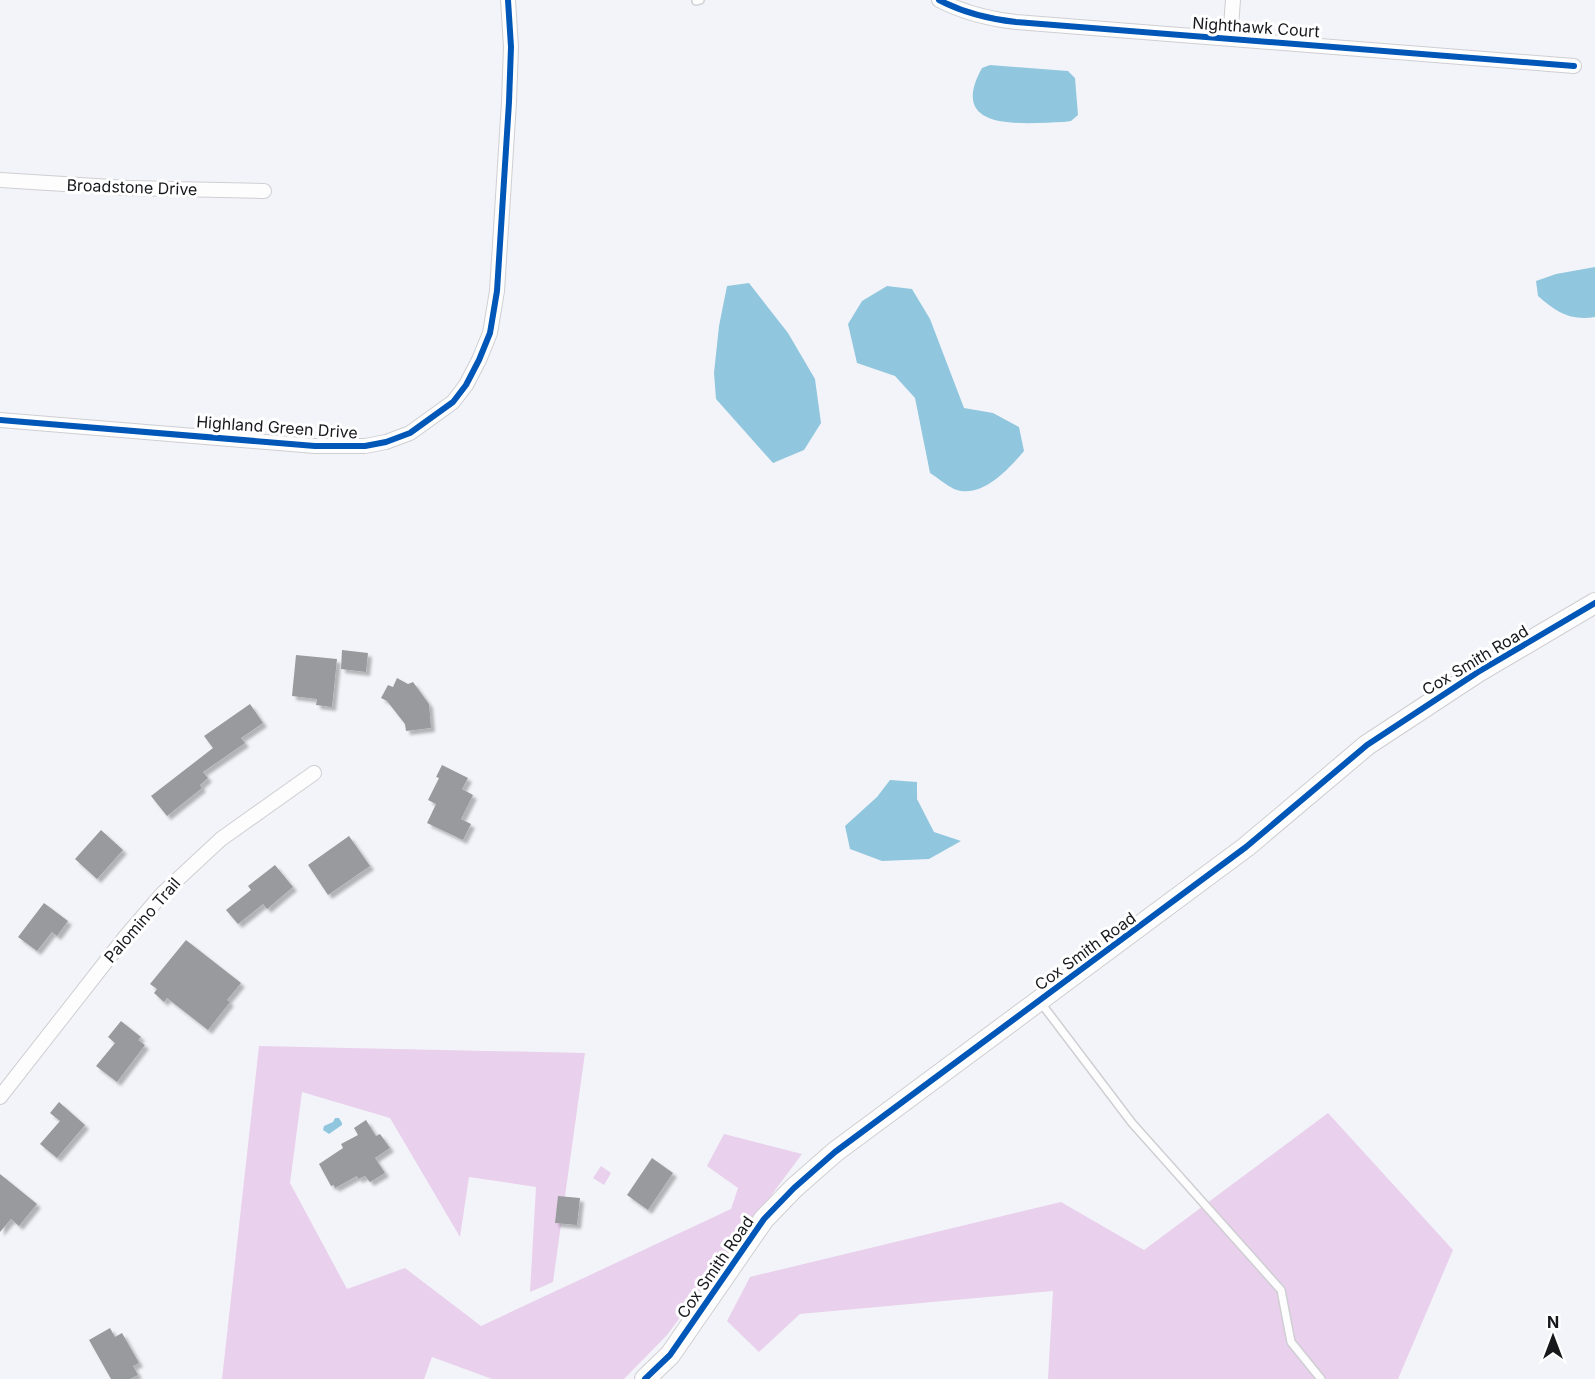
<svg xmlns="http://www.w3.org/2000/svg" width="1595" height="1379" font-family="Inter,sans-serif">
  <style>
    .green { fill: #e9d0ec }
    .water { fill: #91c7de }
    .building { fill: #999a9d; filter: url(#shadow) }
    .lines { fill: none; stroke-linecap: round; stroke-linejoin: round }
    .lane-casing { stroke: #cfcfd3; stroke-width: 10 }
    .street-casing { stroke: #cfcfd3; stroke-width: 16 }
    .secondary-casing { stroke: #cfcfd3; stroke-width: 22 }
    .lane { stroke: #fdfdfe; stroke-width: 7 }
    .street { stroke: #fdfdfe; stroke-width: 14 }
    .secondary { stroke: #fdfdfe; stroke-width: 20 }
    .cycleway-casing { stroke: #fff; stroke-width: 10 }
    .cycleway { stroke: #0057b8; stroke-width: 6 }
    .labels { text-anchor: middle; stroke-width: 6; stroke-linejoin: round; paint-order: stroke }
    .street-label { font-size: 16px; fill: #17181b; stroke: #fff }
  </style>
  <defs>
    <filter id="shadow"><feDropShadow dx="4" dy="4" stdDeviation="1.5" flood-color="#0004"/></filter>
  </defs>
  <rect width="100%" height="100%" fill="#f3f4f9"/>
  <path class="green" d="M259,1046l326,7 -32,229 -23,10 6,-105 -67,-10 -9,60 -70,-119 -88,-26 -12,91 57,106 58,-21 76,58 250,-117 7,-21 -31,-22 17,-32 78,20 -135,181 -43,44h-132l-60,-22 -8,22h-202z
    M1328,1113l125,137 -55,129h-350l5,-88 -253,23 -41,38 -32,-31 23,-44 311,-75 83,48z
    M601,1166l10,7 -7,12 -11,-7z"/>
  <path class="water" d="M990,65l78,6 7,7 3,37 -7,6 -7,1c-40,1 -118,11 -82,-54z
    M1595,267v50c-25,4 -39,-5 -57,-21l-2,-15 20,-7z
    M749,283l39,50 27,46 6,44 -17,27 -31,13 -57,-64 -2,-26 5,-47 8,-40z
    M887,286l25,3 18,30 34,89 29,5 26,14 5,24c-15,18 -43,49 -70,38 -8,-4 -16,-11 -24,-16l-15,-75 -20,-22 -38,-13 -9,-39 14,-23z
    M890,780l27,2v17l17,33 27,9 -32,18 -47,2 -32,-12 -5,-23 32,-29z
    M335,1118h4l3,5v2l-13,9 -6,-4 1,-4 9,-4z"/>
  <path class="building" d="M342,650l26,3 -2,19 -25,-3z
    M296,655l41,4 -5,48 -16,-2 1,-6 -25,-3z
    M397,678l11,6 5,-2 16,22 2,24 -25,3 -1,-7 -18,-23 -6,-3 7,-13 5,2z
    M250,704l13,19 -22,15 4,5 -42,29 5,6 -8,7 2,3 -35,28 -16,-20 62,-48 -9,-12z
    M442,765l26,13 -6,11 11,6 -12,24 10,5 -8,16 -36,-17 9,-19 -8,-4 11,-22 -3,-1z
    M101,830l22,20 -26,29 -22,-20z
    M349,836l21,30 -42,29 -20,-30z
    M275,865l18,22 -26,22 -4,-5 -25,20 -12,-14 25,-20 -3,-4z
    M44,903l24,18 -11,15 -5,-4 -15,19 -19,-14z
    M186,940l55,43 -14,17 3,2 -22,28 -41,-32 -3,4 -10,-9 3,-4 -7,-5z
    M121,1021l20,16 -3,3 7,5 -28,37 -21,-16 19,-23 -7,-6z
    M59,1102l26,23 -28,33 -17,-14 20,-23 -10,-8z
    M366,1120l10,16 4,-2 10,14 -15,10 10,15 -15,9 -5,-6 -7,3 -1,-3 -22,12 -1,-3 -3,1 -12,-22 24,-16 -2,-4 17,-9 -4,-7z
    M652,1158l21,15 -25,37 -21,-15z
    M0,1174l37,30 -18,22 -8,-7 -11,13z
    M558,1196l22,2 -3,27 -22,-2z
    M110,1328l5,9 7,-4 17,30 -6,3 5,9 -8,4h-19l-22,-39z"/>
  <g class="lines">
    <defs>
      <path id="lane" d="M696,1l4,-1
        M1041,1003l91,120 149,167 10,52 30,37"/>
      <path id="street" d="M939,0c25,13 50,19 77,22l558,44
        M1230,39l3,-39
        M0,180l128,8 136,3
        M0,420l315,26h50l21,-4 24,-9 43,-31 13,-17 13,-25 11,-27 7,-42 12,-189 2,-55 -3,-47
        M0,1097l126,-161 37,-43 58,-54 93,-66"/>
      <path id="secondary" d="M645,1379l25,-24 94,-136 30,-31 41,-36 411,-305 121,-102 111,-73 117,-69"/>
    </defs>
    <use href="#lane" class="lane-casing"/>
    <use href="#street" class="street-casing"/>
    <use href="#secondary" class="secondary-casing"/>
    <use href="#lane" class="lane"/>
    <use href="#street" class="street"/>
    <use href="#secondary" class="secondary"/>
    <defs>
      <path id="cycleway" d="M939,0c25,13 50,19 77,22l558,44
        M0,420l315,26h50l21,-4 24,-9 43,-31 13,-17 13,-25 11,-27 7,-42 12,-189 2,-55 -3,-47
        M645,1379l25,-24 94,-136 30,-31 41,-36 411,-305 121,-102 111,-73 117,-69"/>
    </defs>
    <use href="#cycleway" class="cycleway-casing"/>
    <use href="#cycleway" class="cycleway"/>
  </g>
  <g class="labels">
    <g class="street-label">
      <text transform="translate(1256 27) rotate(4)" y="6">Nighthawk Court</text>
      <text transform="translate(132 187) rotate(2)" y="6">Broadstone Drive</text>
      <text transform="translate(277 427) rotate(4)" y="6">Highland Green Drive</text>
      <text transform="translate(1475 660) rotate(-31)" y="6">Cox Smith Road</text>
      <text transform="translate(142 920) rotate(-49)" y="6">Palomino Trail</text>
      <text transform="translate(1085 951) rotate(-36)" y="6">Cox Smith Road</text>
      <text transform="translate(715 1267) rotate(-55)" y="6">Cox Smith Road</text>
    </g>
  </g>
  <g transform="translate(1553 1337)" stroke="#ffffff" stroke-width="4.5" paint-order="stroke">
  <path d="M0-4.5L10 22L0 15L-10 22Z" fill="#17181b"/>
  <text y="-9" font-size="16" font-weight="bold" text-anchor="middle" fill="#17181b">N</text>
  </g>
</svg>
